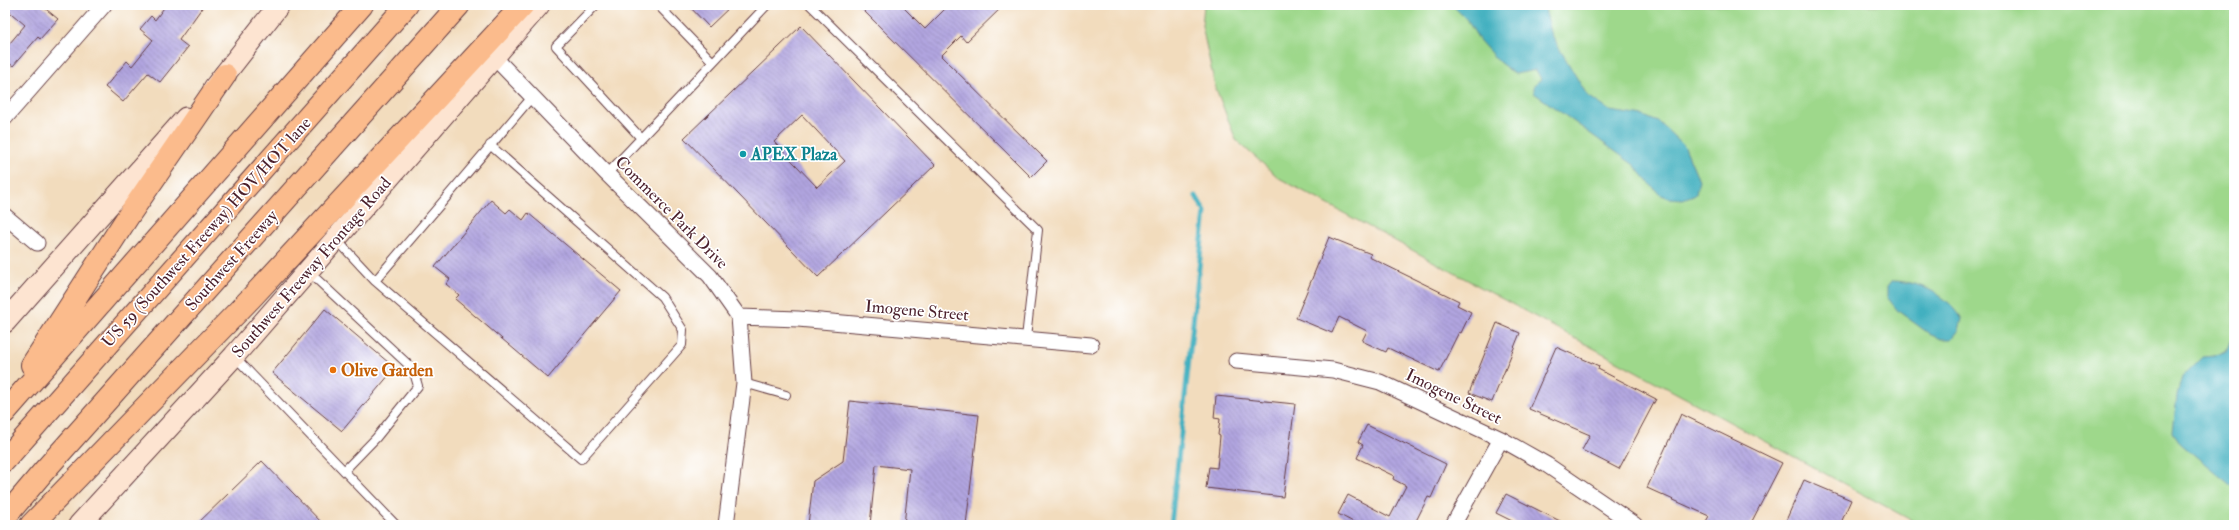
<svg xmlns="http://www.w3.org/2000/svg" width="2239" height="530" font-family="'IM FELL Double Pica',serif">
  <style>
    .green { fill: #9ed88b; stroke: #747c5b }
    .water { fill: #43b0c0; stroke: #466876 }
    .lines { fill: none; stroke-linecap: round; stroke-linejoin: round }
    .stream { stroke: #43b0c0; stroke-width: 5 }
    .building { fill: url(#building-back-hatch); fill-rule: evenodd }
    .lane-casing { stroke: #633b41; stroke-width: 10 }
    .street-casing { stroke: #633b41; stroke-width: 17 }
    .secondary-casing { stroke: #633b41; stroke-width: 23 }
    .highway-casing { stroke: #633b41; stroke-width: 24 }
    .lane { stroke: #fff; stroke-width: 8 }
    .street { stroke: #fff; stroke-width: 15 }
    .secondary { stroke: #fde4d1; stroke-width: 21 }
    .highway { stroke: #fbbb8c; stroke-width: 22 }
    .culture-dot { fill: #0f9aa8; stroke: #fff; stroke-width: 1.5 }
    .food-dot { fill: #e8710a; stroke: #fff; stroke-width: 1.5 }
    .labels { text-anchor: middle; stroke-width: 3.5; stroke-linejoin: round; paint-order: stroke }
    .culture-label { font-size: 17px; font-weight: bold; fill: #0d838f; stroke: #fff; text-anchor: start }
    .street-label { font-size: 17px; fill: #4a1f2b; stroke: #fff }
    .food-label { font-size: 17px; font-weight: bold; fill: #c56008; stroke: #fff; text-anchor: start }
  </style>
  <defs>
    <pattern id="building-back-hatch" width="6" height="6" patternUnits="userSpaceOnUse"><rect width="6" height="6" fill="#b1a5e0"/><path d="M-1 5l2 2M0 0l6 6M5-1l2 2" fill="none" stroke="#9286b6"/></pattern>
  </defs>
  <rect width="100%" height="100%" fill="#fff"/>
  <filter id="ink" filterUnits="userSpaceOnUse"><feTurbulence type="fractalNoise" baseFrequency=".025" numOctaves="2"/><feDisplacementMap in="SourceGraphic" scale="8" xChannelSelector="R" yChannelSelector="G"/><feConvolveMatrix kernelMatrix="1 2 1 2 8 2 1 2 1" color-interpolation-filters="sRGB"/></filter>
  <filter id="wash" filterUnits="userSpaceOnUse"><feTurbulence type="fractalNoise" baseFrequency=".012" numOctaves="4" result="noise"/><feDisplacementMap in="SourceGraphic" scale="16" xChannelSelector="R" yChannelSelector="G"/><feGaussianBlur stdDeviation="0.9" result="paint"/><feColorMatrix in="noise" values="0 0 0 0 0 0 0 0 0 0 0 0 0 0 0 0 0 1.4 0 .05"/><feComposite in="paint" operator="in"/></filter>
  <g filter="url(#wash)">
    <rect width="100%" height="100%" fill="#f2dcbd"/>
    <path class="green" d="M1204,5h1030v520h-314l-641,-347 -43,-38 -21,-54 -13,-60z"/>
    <path class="water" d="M1452,5h92l8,31 35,59 23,16 34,5 16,7 25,24 14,33 -3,14 -13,5 -14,-1 -10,-4 -25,-29 -100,-72v-8l7,-6 -5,-9 -21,4 -16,-12 -19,-21 -13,-21z
      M1892,281c27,0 56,14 70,38l-3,11 -7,9h-10l-11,-4 -33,-24 -11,-14v-10z
      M2234,341v147l-53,-44 -8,-12 4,-37 5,-18 20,-20 12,-1 12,-5 4,-9z"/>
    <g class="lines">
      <path class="stream" d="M1171,525l34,-313 -9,-16"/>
    </g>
    <g id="blocks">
      <path class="building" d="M5,5h36l17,14 -18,20 -2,-2 -25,29 -8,-6v-11l20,-24 -20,-17z
        M166,5h38l-25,35 9,7 -28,35 -12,-9 -25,29 -18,-15 22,-26 5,5 21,-26 -13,-11 11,-13 4,4z
        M688,5h44l-23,22z
        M858,5h43l24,24 24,-24h55l-38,37 -5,-6 -20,20 106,105 -16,16z
        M801,26l134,139 -117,112 -134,-139zM802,115l43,46 -28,26 -43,-45z
        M491,200l15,13 4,-4 13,11 5,-7 93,78 -73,87 -93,-79 4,-4 -13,-11 4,-5 -15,-12z
        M1329,237l42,17 -2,3 90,44 -2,4 14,7 -10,21 -2,-1 -20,40 -51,-24 -2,4 -24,-11 5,-10 -28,-14 -7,16 -36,-15z
        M325,309l70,59 -53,63 -70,-58z
        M1497,323l23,10 -28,69 -23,-9z
        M1556,347l43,19 -1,3 58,30 -37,70 -37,-19 8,-15 -61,-26z
        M1216,396l79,8 -12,93 -77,-9 3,-21 8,1 3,-32 -2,-1 2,-16 -6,-1z
        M850,401l129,14 -13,110h-62l6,-56 -34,-4 -6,60h-62l5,-44 30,-20z
        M1681,414l101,49 -32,62h-46l5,-9 -62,-28z
        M1367,425l79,39 -15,34 -3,-1 -14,28h-55l-21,-11 10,-19 42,22 16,-31 -13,-7 1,-3 -37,-18 6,-13 -5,-3z
        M262,461l62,64h-128z
        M1804,480l47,20 -11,25h-56z
        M1506,494l62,31h-48l-24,-12z"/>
    </g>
  </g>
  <g filter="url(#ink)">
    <use href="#blocks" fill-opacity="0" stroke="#633b41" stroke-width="1"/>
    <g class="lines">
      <defs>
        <path id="lane" d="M596,5l-40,41 84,91
          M658,5l54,56
          M810,5l228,225 -12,108
          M607,174l160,-169
          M336,239l39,42 206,178 101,-114 1,-15 -21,-33 -172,-152
          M309,272l104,97 5,17 -42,52 -32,33
          M375,281l157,-184
          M235,357l161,168
          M744,383l42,12"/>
        <path id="street" d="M494,57l113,117 103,102 29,41 5,66 -18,142
          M5,118l99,-113
          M5,216l32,27
          M739,317l59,2 293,26
          M1236,361l97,9 47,12 121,57 46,26 88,60
          M1453,525l48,-86"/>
        <path id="secondary" d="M214,88l65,-83
          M5,322l181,-204
          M79,525l155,-169 305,-351"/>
        <path id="highway" d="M32,365l97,-150 96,-140
          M5,412l357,-407
          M5,460l402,-455
          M5,517l38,-45 416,-467
          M31,525l220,-227 272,-293"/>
      </defs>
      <use href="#lane" class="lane-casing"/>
      <use href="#street" class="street-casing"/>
      <use href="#secondary" class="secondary-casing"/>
      <use href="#highway" class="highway-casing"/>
      <use href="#lane" class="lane"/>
      <use href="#street" class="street"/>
      <use href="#secondary" class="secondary"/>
      <use href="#highway" class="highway"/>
    </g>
  </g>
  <circle class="culture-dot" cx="743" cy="154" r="4"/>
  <circle class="food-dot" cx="333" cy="370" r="4"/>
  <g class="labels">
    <g class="culture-label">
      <text x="751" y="160">APEX Plaza</text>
    </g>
    <g class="street-label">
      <text transform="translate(672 212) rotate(45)" y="6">Commerce Park Drive</text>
      <text transform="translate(206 232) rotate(-48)" y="6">US 59 (Southwest Freeway) HOV/HOT lane</text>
      <text transform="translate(231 260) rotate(-48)" y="6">Southwest Freeway</text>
      <text transform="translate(311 267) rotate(-49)" y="6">Southwest Freeway Frontage Road</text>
      <text transform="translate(917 310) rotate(5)" y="6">Imogene Street</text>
      <text transform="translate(1454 396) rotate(26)" y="6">Imogene Street</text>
    </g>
    <g class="food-label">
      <text x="341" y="376">Olive Garden</text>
    </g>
  </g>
  <rect width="2239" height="530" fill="none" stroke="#fff" stroke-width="20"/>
</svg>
